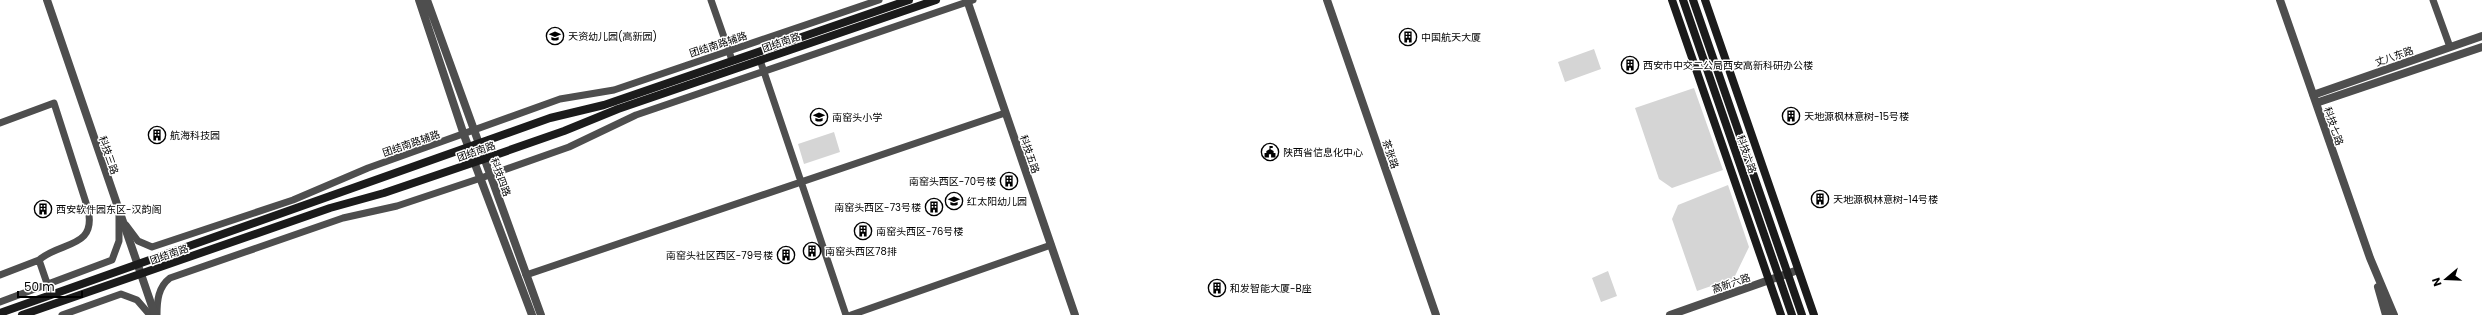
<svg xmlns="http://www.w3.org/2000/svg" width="2482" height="315" font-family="Poppins,'Noto Sans SC',sans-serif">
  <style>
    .green { fill: #d5d5d5 }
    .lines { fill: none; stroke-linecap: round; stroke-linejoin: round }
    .minor { stroke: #4e4e4e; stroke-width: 7 }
    .tertiary { stroke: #4e4e4e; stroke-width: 8 }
    .secondary { stroke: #1b1b1b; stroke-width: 8 }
    .labels { text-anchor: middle; stroke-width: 3; stroke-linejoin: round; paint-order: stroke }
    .poi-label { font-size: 10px; fill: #000; stroke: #fff; text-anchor: start }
    .street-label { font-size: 10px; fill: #000; stroke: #fff }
  </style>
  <rect width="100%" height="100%" fill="#fff"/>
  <path class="green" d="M1594,49l7,20 -36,13 -7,-20z
    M1694,88l29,82 -51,18 -13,-9 -24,-71z
    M834,132l6,20 -36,12 -6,-20z
    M1728,185l21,62 -15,31 -37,13 -25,-72 6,-14z
    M1608,271l9,25 -16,6 -9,-24z"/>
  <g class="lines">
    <path class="minor" d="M711,0l21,60
      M2433,0l17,47
      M760,60l86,255
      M0,123l54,-20 34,106c9,40 -28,32 -49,51
      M126,225l12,16 14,6 141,-47 75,-32 192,-69 54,-9 265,-90
      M0,275l39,-15 12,35
      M526,275l479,-162
      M0,302l112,-42 7,-19v-25
      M62,315l59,-21 16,6 13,15
      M157,315c0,-14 1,-28 13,-37l173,-60 54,-12 84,-28 88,-31 67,-32 337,-115
      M851,315l200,-70"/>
    <path class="tertiary" d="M47,0l108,315
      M419,0l45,135 68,180
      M427,0l114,315
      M967,0l108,315
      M1327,0l109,315
      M2280,0l90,258 24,57
      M2313,95l169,-59
      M2316,103l166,-56
      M2378,287l8,28
      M1670,315l128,-45"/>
    <path class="secondary" d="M1672,0l109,315
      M1683,0l109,315
      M1693,0l109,315
      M1705,0l109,315
      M0,313l550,-195 54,-13 305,-105
      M22,315l308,-107 54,-15 100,-34 80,-28 54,-22 318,-109"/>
  </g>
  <defs>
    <symbol id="school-ring" viewBox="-11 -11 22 22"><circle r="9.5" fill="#fff" stroke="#000" stroke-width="1.5"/><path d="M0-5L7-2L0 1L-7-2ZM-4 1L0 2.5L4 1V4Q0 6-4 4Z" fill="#000"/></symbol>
    <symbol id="building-ring" viewBox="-11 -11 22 22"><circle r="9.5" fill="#fff" stroke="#000" stroke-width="1.5"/><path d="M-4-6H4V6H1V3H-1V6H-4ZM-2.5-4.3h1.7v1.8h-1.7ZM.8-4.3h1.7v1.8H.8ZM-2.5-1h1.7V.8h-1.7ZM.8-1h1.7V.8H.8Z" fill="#000"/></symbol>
    <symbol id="civic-ring" viewBox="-11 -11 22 22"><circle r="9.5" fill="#fff" stroke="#000" stroke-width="1.5"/><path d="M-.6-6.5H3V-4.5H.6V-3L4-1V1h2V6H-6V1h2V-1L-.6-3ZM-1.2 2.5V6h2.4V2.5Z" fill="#000"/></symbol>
  </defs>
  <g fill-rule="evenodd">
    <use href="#school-ring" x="545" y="26" width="20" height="20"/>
    <use href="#building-ring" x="1398" y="27" width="20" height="20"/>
    <use href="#building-ring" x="1620" y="55" width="20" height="20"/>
    <use href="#building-ring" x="1781" y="106" width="20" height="20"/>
    <use href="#school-ring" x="809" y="107" width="20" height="20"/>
    <use href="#building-ring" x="147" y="125" width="20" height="20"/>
    <use href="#civic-ring" x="1260" y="142" width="20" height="20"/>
    <use href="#building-ring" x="999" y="171" width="20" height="20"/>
    <use href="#building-ring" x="1810" y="189" width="20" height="20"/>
    <use href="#school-ring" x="944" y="191" width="20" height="20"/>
    <use href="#building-ring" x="924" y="197" width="20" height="20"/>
    <use href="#building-ring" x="33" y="199" width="20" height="20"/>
    <use href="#building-ring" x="853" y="221" width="20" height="20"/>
    <use href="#building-ring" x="802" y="241" width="20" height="20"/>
    <use href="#building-ring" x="776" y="245" width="20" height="20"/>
    <use href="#building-ring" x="1207" y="278" width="20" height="20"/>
  </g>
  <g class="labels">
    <g class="poi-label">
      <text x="568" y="40">天资幼儿园(高新园)</text>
      <text x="1421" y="41">中国航天大厦</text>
      <text x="1643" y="69">西安市中交二公局西安高新科研办公楼</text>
      <text x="1804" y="120">天地源枫林意树-15号楼</text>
      <text x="832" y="121">南窑头小学</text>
      <text x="170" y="139">航海科技园</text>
      <text x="1283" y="156">陕西省信息化中心</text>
      <text x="996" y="185" text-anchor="end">南窑头西区-70号楼</text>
      <text x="1833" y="203">天地源枫林意树-14号楼</text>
      <text x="967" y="205">红太阳幼儿园</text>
      <text x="921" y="211" text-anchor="end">南窑头西区-73号楼</text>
      <text x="56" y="213">西安软件园东区-汉韵阁</text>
      <text x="876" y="235">南窑头西区-76号楼</text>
      <text x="825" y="255">南窑头西区78排</text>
      <text x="773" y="259" text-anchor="end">南窑头社区西区-79号楼</text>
      <text x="1230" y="292">和发智能大厦-B座</text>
    </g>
    <g class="street-label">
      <text transform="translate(781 42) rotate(-19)" y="4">团结南路</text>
      <text transform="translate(718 44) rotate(-18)" y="4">团结南路辅路</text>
      <text transform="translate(2394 56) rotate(-19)" y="4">丈八东路</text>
      <text transform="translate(2334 126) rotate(71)" y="4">科技七路</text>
      <text transform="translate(411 143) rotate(-19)" y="4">团结南路辅路</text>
      <text transform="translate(476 151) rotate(-19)" y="4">团结南路</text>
      <text transform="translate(1030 154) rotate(71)" y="4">科技五路</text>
      <text transform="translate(1391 154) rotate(71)" y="4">茶张路</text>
      <text transform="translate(1747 154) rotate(71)" y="4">科技六路</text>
      <text transform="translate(109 155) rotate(71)" y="4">科技三路</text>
      <text transform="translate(501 177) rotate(70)" y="4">科技四路</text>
      <text transform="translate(169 254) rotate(-19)" y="4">团结南路</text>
      <text transform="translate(1731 283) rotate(-19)" y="4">高新六路</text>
    </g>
  </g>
  <g transform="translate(2446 279) rotate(251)" stroke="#ffffff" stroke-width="3" paint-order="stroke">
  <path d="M0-3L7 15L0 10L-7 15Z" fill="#000000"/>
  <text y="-6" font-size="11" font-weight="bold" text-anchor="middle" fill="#000000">N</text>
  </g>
  <path d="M18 291v6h64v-6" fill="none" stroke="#000000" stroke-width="2"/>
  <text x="24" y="291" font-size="12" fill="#000000" stroke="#ffffff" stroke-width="3" paint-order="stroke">50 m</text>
</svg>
